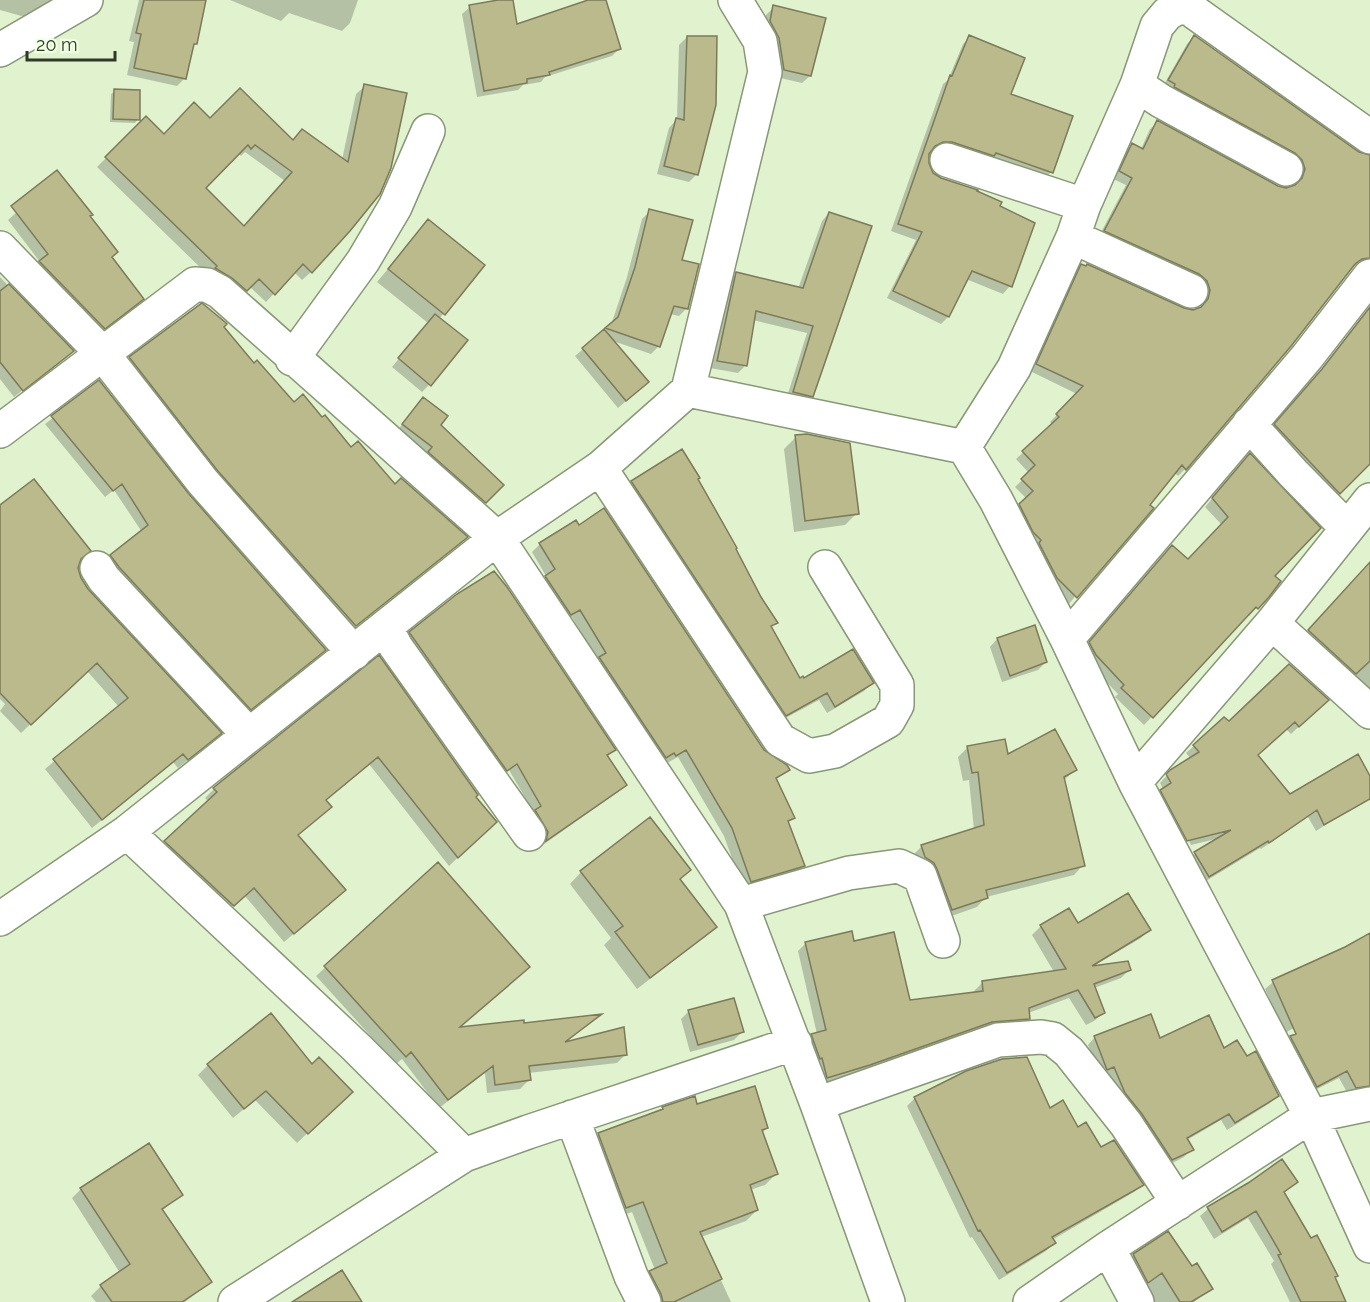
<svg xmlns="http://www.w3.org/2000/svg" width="1370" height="1302" font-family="Raleway,sans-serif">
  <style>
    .shadow { fill: #0003; fill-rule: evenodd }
    .building { fill: #bbba8d; stroke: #7c7a58; stroke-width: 1.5; fill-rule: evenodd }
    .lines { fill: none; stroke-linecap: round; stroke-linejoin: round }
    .minor-casing { stroke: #879777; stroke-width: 36 }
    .minor { stroke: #fff; stroke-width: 33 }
  </style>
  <rect width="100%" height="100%" fill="#e1f2cf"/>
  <path class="shadow" d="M0,0h54l-29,17 -25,-7z
    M139,0h65l-9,44 -4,4 -6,30 -8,8 -50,-11 7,-33 -5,-1z
    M230,0h128l-8,23 -8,8 -53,-18 -8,8z
    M506,0h5l5,25 77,-25h11l16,48 -8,8 -67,21 -4,5 -18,3 -5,5 -41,7 -15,-83 8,-7z
    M774,7l36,69 -8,7 -26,-6 -14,-48 4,-14z
    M687,37l10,137 -8,8 -32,-8 12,-46 8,-9 2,-74z
    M970,37l39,58 42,77 -7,7 -99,-30h-11l-4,2 -3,13 5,10 101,50 -23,62 -7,8 -37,-15 -18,38 -7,7 -54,-26 29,-58 -25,-9 52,-147 5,-4 15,-36z
    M1194,37l164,117 12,3v109l-6,-2 -10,2 -63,78 -106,125 -7,7 -4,-4 -105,132 -19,-19 -37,-73 14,-13 -12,-12 14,-14 -13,-14 37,-34 -3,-3 27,-28 -47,-23 45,-98 7,-7 101,44 11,1 8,-4 1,-10 -105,-59 28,-53 -13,-6 12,-27 7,-7 9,4 9,-20 8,-7 118,65 10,2 10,-2 2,-10 -136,-89 25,-44z
    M365,86l41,8 -95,178 -9,8 -8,-8 -28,30 -16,-15 -12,12 -29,-23 -112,-109 49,-49 18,18 46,-16 82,21 10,-10 40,29 14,-66zM245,152l40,29 -42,47 -38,-41 33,-34 3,3z
    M115,91l23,28 -3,4 -25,-1 1,-28z
    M29,201l60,15 21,42 32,41 -46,36 -64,-65 8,-8 -32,-42z
    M650,211l30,50 7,47 -8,8 -9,-2 -11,32 -8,8 -38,-13 26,49 -21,18 -43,-52 36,-31 16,-48 15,-58z
    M829,213l-18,183 -7,7 -18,-3 21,-67 -54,-13 -7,45 -8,8 -28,-5 19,-87 7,-8 62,16 24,-68z
    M428,221l55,45 -44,53 -9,65 -8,8 -30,-25 36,-44 -51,-41z
    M0,277l72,74 -58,46 -14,-18z
    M1370,307v155l-38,38 -64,-68 47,-54z
    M222,327l32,39 40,38 101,83 63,58 -111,88 -224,-267 7,-8z
    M99,382l218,275 -74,58 -139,-152 38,-31 -28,-42 -9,7 -60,-73z
    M423,399l16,26 63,60 -25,25 -81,-78z
    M796,437l61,76 -12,12 -51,7 -10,-83z
    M1242,463l31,113 -5,20 -19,20 -1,-2 -104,111 -29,-28 3,-3 -30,-31 -6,-12 82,-96 23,6 35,-36 -17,-18z
    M696,479l64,119 16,24 -6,6 29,52 73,3 -8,8 -37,22 -8,-13 -41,22 -154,-232 8,-8z
    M0,507l79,54 -2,7 3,11 7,11 123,152 -32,26 -5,-6 -81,66 -47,-59 74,-62 -32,-36 -66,62 -21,-22 5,-7 -5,-5z
    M540,544l223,207 25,19 -13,10 18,37 -5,6 15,43 -8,8 -52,15 -19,-53 -46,-79 -11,6 -2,-3 -8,5 -85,-148 -10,6 -25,-38 9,-9 -14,-24z
    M1370,565v137l-70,-62z
    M1034,627l12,35 -8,8 -36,12 -12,-35 7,-8z
    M410,633l204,117 -7,7 18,28 -7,7 -78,55 1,-7 -7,-27 -25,-43 -10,8 -96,-138z
    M379,658l95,139 12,34 -37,35 -80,-102 -44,37 -28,35 38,63 -51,43 -40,-47 -20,19 -67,-63 52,-49 -4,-4 9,-9z
    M1327,700l-36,34 -5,-5 -29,27 33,40 80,-17v17l-54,35 -8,-14 -47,32 -1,-1 -59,36 -14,-23 8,-7 25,-16 -29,7 -31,-62 11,-12 20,-12 -5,-6 8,-7 34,-22z
    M968,747l107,23 -12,11 20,84 -9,10 -88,22 -9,10 -34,12 -31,-63 9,-9 53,-17 -5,-50 -6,1 -5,-24z
    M1160,792l28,54 -9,2 -26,-49z
    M438,864l19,165 66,-4 75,-9 -35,29 63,9 -9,9 -89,10 1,7 -9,9 -33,4 -2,-20 -46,35 -37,-49 -6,5 -80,-88z
    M581,872l98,8 36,47 -12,11 -66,51 -33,-44 7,-7 -41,-54z
    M1068,910l10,15 71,5 -8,8 -49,29 37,3 -8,8 -27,10 9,25 -9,8 -8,4 -17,-27 -41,15 1,5 -9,9 -201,58 -16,-41 9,-9 5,-1 -19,-83 8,-8h47l56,59 66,-9 -1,-2 9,-9 71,-10 -22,-37 8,-8z
    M1370,934v50l-85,49 -20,-44 8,-7 73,-34z
    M689,1011l53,21 -8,8 -44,12 -9,-33z
    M1370,1013v73l-22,8 -9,-16 -30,15 -26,-48 8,-7z
    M1095,1037l129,13 22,7 31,39 -7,7 -43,27 -6,-10 -34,20 5,9 -8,8 -19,10 -47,-67 -11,-27 -7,3 -12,-31z
    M208,1065l104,1 39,26 -54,51 -42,-43 -22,18 -35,-43z
    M967,1072l111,57 64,56 -8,7 -82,48 2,3 -8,8 -47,29 -27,-43 -2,1 -63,-132 7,-7z
    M696,1106l71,22 -5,5 14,41 -11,11 -15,5 7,20 -11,11 -45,16 30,65h-82l-10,-19 16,-13 -23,-58 -17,6 -27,-72 11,-11 60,-23 4,-4z
    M1296,1182l-13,12 51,84 10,24h-54l-19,-38 3,-3 -26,-43 -34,21 -14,-23 8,-7 41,-25z
    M81,1189l100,6 -19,16 48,71 -25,20h-89l-5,-6 10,-10 19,-13 -48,-75z
    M1167,1234l25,34 19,21 -17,13h-48l-20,-39 8,-8z"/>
  <path class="building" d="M144,0h62l-9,44h-3l-8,35 -52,-11 7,-34 -5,-1z
    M498,0h15l4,24 71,-24h18l15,49 -72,23 1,3 -23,4v4l-43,8 -15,-86z
    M773,5l53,13 -15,58 -27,-6 -5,-32 -9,-17z
    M969,35l56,23 -14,36 62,22 -20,57 -57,-20 -2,3 -42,-14h-9l-8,4 -6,8v9l4,10 8,5 37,12 -1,1 25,11 -2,4 35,17 -23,64 -40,-16 -23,46 -56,-26 29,-59 -24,-8 52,-149 2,1z
    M1194,35l165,117 11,3v103l-8,1 -7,5 -63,81 -106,125 -4,-5 -32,40 4,3 -77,90 -20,-20 -18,-35 2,-3 -8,-8 -14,-28 14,-13 -12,-12 14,-14 -13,-14 37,-34 -3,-3 27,-28 -47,-22 45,-100 5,2 1,-2 97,44 9,2 8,-3 7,-8 2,-9 -3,-9 -8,-7 -95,-43 28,-53 -13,-7 13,-28 11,6 14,-29 121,66 8,2 9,-3 7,-7 3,-9 -3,-9 -7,-7 -121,-66 1,-3 -7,-4z
    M687,36h30l-1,69 -18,70 -34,-9 12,-48 8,2z
    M364,84l43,9 -16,75 -11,26 -30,37 -38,42 -9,-9 -28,31 -16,-16 -12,12 -15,-13 -17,-10 2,-2 -112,-109 41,-41 18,18 30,-32 16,16 30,-30 53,52 9,-11 46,33zM248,145l3,4 4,-4 37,27 -48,54 -38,-38z
    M114,89l26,1v30l-27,-1z
    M57,170l36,45 -3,1 28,36 -6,5 32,42 -39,30 -66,-68 9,-7 -37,-48z
    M649,209l44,11 -11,40 17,4 -11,45 -14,-3 -14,41 -55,-19 13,-11 17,-50z
    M829,212l43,14 -59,171 -20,-5 20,-66 -57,-15 -9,55 -30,-5 19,-89 67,16z
    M428,219l57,46 -40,50 -57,-46z
    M9,284l65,67 -51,40 -23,-29v-71z
    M202,303l23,19 2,2 -3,3 30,36 3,-3 37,42 9,-8 19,23 3,-2 26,32 7,-6 37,43 6,-6 67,59 -112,89 -139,-156 -88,-113z
    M1370,307v157l-30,30 -66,-70 48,-55z
    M435,314l33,26 -37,46 -33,-28z
    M604,329l45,53 -23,19 -44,-53z
    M99,380l90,114 137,156 -75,60 -132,-143 -9,-12 38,-30 -26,-41 -9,7 -62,-75z
    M423,397l25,19 -7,9 63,60 -18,18 -58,-51 4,-5 -30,-23z
    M807,434l43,9 9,71 -54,7 -10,-86z
    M682,449l18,29 -2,1 39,69 -1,1 25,48 17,26 -7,3 29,52 3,-2 1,2 49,-29 21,34 -39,24 -8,-14 -41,23 -155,-235z
    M1250,453l71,75 -46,48 6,5 -12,16 -11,12 -2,-2 -103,111 -32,-30 3,-3 -28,-30 -7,-13 83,-97 16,14 40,-42 -16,-19z
    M34,479l57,72 -10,8 -3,9 3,10 7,11 134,144 -34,27 -5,-6 -81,66 -49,-61 75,-61 -31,-35 -66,62 -31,-32v-188z
    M604,508l160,242 23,15 3,5 -14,8 19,40 -7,3 17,45 -54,16 -19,-54 -46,-78 -10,6 -2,-3 -8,5 -67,-101 7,-4 -26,-43 -9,5 -26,-39 10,-7 -16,-26 37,-23 3,5z
    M1370,562v99l-14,13 -48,-44z
    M494,571l13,16 109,163 -9,5 20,30 -81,56 2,-9 -13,-22 6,-4 -24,-42 -10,7 -98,-139 48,-38z
    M1035,625l12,37 -37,14 -13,-38z
    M379,655l99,140 -2,2 21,25 -39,36 -80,-101 -52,43 6,7 -34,28 48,55 -52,44 -40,-46 -20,18 -70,-65 53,-49 -4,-4z
    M1289,664l40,36 -30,27 -4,-5 -37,33 32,39 68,-40 12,22v23l-46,26 -7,-15 -48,33 -1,-2 -59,36 -15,-25 37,-22 -44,11 -27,-51 11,-7 -5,-9 4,-4 29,-18 -6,-7 31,-28 5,4z
    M1055,729l22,41 -13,7 21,89 -99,24 2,8 -36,12 -15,-41 -3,-6 -9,-6 -4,-12 63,-20 -6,-53 -6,1 -5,-27 38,-7 3,15z
    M650,817l41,53 -11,9 37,48 -67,51 -35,-46 8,-6 -43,-55z
    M438,862l92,105 -70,60 64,-7v3l78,-9 -37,28 59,-15 3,28 -98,11 2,14 -36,5 -2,-19 -45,34 -37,-48 -5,5 -82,-91z
    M1128,893l23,37 -59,36 36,-5 3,9 -37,14 11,29 -10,5 -17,-28 -49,18 1,11 -38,3 -122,43 -43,13 -5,-20 -2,1 -9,-25 15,-4 -21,-88 47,-11 2,10 40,-9 16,68 73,-9 -1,-10 84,-12 -26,-44 29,-17 9,15z
    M1370,933v153l-14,2 -9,-17 -30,16 -27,-51 6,-2 -24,-54 73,-33z
    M734,998l10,34 -46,13 -10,-35z
    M271,1013l41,51 7,-7 34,35 -45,42 -42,-43 -22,18 -37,-45z
    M1151,1014l9,24 49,-23 15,33 13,-8 10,16 9,-5 23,45 -44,27 -6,-9 -42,24 7,12 -22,10 -30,-46 -17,-21 -11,-26 -7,3 -13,-34z
    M1027,1057l23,51 13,-8 15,27 8,-5 15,25 13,-7 30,45 -92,52 4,6 -49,30 -27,-43 -2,1 -64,-134 52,-26 36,-12z
    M755,1086l13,42 -6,2 16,44 -28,11 8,25 -58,22 22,47 -48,23h-11l-2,-8 -12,-23 18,-8 -24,-61 -17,6 -28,-75 65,-24 -1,-2 33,-11 2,8z
    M149,1143l34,52 -21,14 50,73 -30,20h-70l-12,-17 30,-21 -50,-76z
    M1282,1159l16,23 -14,10 27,46 6,-3 21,41 -3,1 11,25h-45l-23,-47 3,-1 -25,-43 -34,21 -15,-25 41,-24z
    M1168,1231l24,35 5,-3 16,26 -22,13h-11l-18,-29 -14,10 -15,-29z
    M342,1270l20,32h-70z"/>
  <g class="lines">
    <defs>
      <path id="minor" d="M0,50l86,-50
        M1137,85l24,16 125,68
        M947,160l137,45
        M1073,237l118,54
        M0,248l102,105 101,129 151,171
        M292,359l71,-98 32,-54 33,-76
        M688,390l276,57 32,53 71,139 68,143 176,334 59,130
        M1249,424l44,49 54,55
        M0,431l195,-147 12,1 13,7 277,246 244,366 76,200 71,198
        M964,447l50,-79 59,-131 11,-32 53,-120 20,-59 10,-12 11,-7 12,2 180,128
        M600,468l180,272 29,16 26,-5 53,-30 9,-16v-20l-72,-118
        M97,568l7,11 145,156
        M1272,623l98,89
        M386,628l10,19 133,187
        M1067,639l240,-282 63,-81
        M1135,782l137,-159 98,-123
        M127,832l230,216 107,107
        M741,904l108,-31 50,-7 21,10 23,65
        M0,919l127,-87 370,-294 103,-70 88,-78 77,-318 -5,-31 -25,-41
        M817,1104l181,-64 43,-3 12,2 16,13 57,72 52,79
        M572,1117l59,159 13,26
        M1108,1248l29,54
        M235,1302l229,-147 64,-23 267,-89
        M1030,1302l78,-54 203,-132 59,-12"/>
    </defs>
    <use href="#minor" class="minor-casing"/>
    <use href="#minor" class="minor"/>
  </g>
  <path d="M27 51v9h88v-9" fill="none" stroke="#31382a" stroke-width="3"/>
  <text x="36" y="51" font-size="18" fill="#31382a" stroke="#f0fee2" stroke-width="4.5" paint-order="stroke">20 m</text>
</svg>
